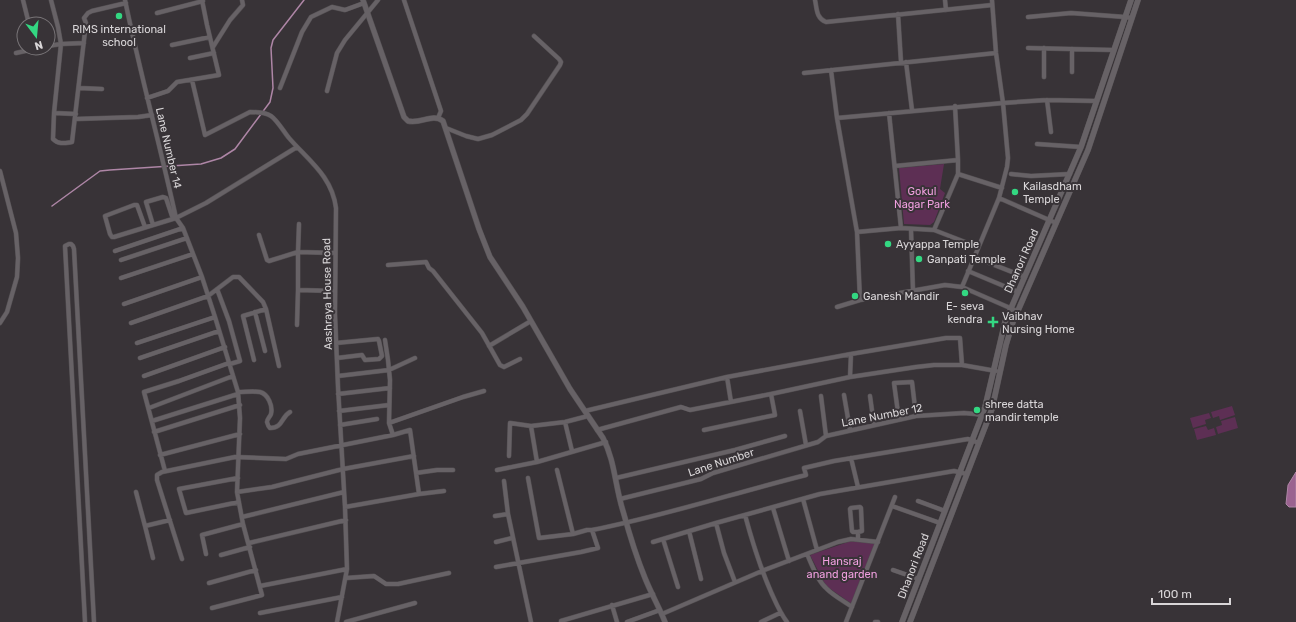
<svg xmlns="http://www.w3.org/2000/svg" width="1296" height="622" font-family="Rubik,sans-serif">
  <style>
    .green { fill: #5d2f54 }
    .water { fill: #9b6390; stroke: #ae86a6 }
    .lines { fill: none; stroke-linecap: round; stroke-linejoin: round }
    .stream { stroke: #ae86a6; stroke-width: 1.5 }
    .minor-casing { stroke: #534f52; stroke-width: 5 }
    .tertiary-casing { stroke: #534f52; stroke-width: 6 }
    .secondary-casing { stroke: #534f52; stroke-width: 6 }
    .minor { stroke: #676266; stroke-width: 4 }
    .tertiary { stroke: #676266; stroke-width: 5 }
    .secondary { stroke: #676266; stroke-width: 5.5 }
    .poi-dot { fill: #33d882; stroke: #383337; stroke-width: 1.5 }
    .labels { text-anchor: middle; stroke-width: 4; stroke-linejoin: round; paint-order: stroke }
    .poi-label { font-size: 11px; fill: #d9d6d8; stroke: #383337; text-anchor: start }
    .street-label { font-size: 11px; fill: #d9d6d8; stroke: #383337 }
    .park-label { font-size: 11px; fill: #f09fdf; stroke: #383337 }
  </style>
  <rect width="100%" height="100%" fill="#383337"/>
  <path class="green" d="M944,164l-4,25 5,4 -11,29 -4,3 -26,-1 -5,-56z
    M1232,406l3,9 -15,5 -1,-4 -6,2 -2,-6z
    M1209,413l2,5 -6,2 1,4 -13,4 -3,-10z
    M1235,417l3,11 -20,6 -2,-7 6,-2 -1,-4z
    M1206,426l2,4 6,-2 2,7 -19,5 -3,-11z
    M851,541l24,2 -23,61 -26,-18 -16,-31z"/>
  <path class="water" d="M1296,472v35h-7l-3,-3 2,-19z"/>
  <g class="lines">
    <path class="stream" d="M52,206l48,-35 10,-1 91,-6 20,-6 14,-9 35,-47 3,-14 -2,-40 2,-8 31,-40"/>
    <defs>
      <path id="minor" d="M23,0l6,24
        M51,0l7,27 3,17 -7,69 -1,26c6,6 12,4 19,3l14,-119 -2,-5 4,-5 4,-2 34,-8
        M125,0c15,73 35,145 51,218l7,10 19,49 13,40 23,75 2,26 -3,74 6,32 19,71 -50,13
        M404,0l37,111 -3,7
        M815,0c2,9 1,18 11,22l166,-17
        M945,0l1,10
        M157,13l46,-12
        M898,14l3,48
        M1028,17l43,-4 54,4 7,1
        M172,45l38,-8
        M48,46l13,-2 23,-1
        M213,47l17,-27 13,-15 -1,-5
        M1028,48l86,2
        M16,53l23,-5
        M190,58l24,-5
        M906,62l6,48
        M831,70l6,48 20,114 3,68
        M1072,72v-23
        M804,73l192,-20
        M1044,77v-29
        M192,80l13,55 45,-23c7,0 15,0 21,4 6,4 13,16 18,22 19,22 43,38 47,70l-1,106 3,73 7,120 2,62 -10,53
        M79,88l23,1
        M280,88l22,-56 9,-15 21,-10 13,3 19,-7
        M327,91l10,-38 8,-13 33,-40
        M147,98l21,-7 9,-9 42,-7 -12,-50 -5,-25
        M1047,100l4,32
        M54,113l22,1
        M889,113l12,115
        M837,118l166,-15 44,-3 50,1
        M75,119l63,-2 14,-2
        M446,128l20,8 12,3 14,-4 29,-15 6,-6 33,-49 1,-3 -2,-3 -25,-23
        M1037,144l44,3
        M895,166l63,-6
        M0,171l16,62 2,25 -1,19 -10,35 -7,11
        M958,174l44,14
        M1011,174l20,2 39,-2
        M999,198l57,25
        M153,225l-7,-23 17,-5 3,1 7,21
        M145,227l-8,-22h-3l-29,11 5,18 2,3h2l62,-19 30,-15 91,-56
        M911,229l2,62
        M934,230l24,-56v-14l-3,-54
        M857,232l44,-4 33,2 44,17
        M259,235l8,25 2,1 29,-9 1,-28
        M115,251l68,-23
        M974,257l51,20
        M121,260l66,-22
        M388,265l38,-3 3,6 4,3 49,62 18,32 4,2 16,-8
        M968,271l50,21
        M121,278l72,-24
        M962,287l37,-89 8,-31 1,-9 -5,-55 -7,-50 -4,-53
        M217,289l12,32 11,40 -10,3
        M298,290v-38l37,1
        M124,304l78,-27
        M837,307l23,-7 85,-15 17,2 55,24
        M255,312l10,39
        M131,323l77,-27 25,-19h6l24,25 3,7 13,57
        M297,325l1,-35 37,1
        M385,340l3,20 2,20 -1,43 4,12
        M137,343l78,-26
        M336,343l42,-4 1,2 3,15 -3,3 -14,1 -3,-5 -25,3
        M489,346l42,-25
        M140,358l79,-27
        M254,360l-11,-44 23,-7
        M144,376l81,-29
        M338,376l51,-6 26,-12
        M727,377l4,25
        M850,377l1,-23
        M238,392c7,0 16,-1 22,0 8,2 13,14 11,22 -1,3 -4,5 -4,8 1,4 1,4 3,6 13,0 11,-11 20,-16
        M338,394l52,-6
        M844,395l6,35
        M821,396l5,40
        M870,396l4,29
        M149,408l84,-32
        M339,411l50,-6
        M585,411l142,-34 124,-23 95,-16h14l2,27 34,6
        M800,411l6,34
        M899,420l-5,-37 18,-1 4,34
        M152,421l86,-27
        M565,422l7,29
        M389,423l74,-26 21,-6
        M340,425l37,-6
        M531,426l6,36
        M597,430l84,-23 9,3 81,-16 79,-17 66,-10 18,-2h28
        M704,430l71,-15 -4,-21
        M154,432l86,-27
        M160,455l80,-21
        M509,456l1,-33 21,3 34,-4 23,-6
        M851,458l7,29
        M497,470l40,-8 69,-20
        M557,470l16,64
        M165,471l-21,-79 35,-11 50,-18
        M416,473l21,-3h16
        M238,478l-59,11 7,24 53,-11
        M528,478l11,60 34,-4 14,-4h5c72,-14 142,-37 214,-55l-2,-7 30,-7 134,-22 11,4
        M616,478l119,-28 50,-14
        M504,481l4,33 23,108
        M136,492l9,34
        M237,492l35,-5 71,-18 71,-13
        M620,499l81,-20 12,-6 105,-31 8,-6 90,-20 48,-3 11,1 14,2
        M803,499l14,51
        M918,501l27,10
        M892,506l48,17
        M345,507l74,-13 25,-3
        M773,508l16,53
        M745,515c7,26 15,52 26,77 5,11 9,21 16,30
        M495,516l13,-2
        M242,517l102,-25
        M716,523l8,30 11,29
        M689,531l12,48
        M858,532h-5l-1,-1 -2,-22 1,-1 9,-1 1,1 1,23 -4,1v7
        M663,539l15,48
        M496,542l16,-4
        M653,542l63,-19 104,-29 134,-23 13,3
        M249,543l97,-23
        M206,554l-4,-19 41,-11
        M807,554c5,11 10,26 20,35 7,7 17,12 25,18
        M221,555l29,-8
        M153,558l-8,-32 25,-6
        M182,559l-25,-79v-5l5,-3 73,-15 51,2 12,-5 95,-19 17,-5 9,64
        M496,567l85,-15 17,-4 -6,-18
        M893,570l26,9
        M346,578l28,-2 12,8h12l51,-11
        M209,583l47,-13
        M260,586l87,-17
        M612,605l5,17
        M260,613l82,-16
        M662,614l100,-43 76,-29 13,-3 27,3
        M85,622l-20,-376 4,-2h2l2,2 1,3 20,373
        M346,622l69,-19
        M561,622v-1l92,-27
        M627,622l33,-12
        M761,622l19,-9
        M846,622l49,-125
        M875,622h3"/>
      <path id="tertiary" d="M363,0l41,117 4,4c14,3 24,-8 35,0l36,108 11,28 33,50 47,82 33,49c12,23 12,48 20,73 6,22 13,45 22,67 6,15 14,29 20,44"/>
      <path id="secondary" d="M902,622l83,-215 20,-85 76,-175 50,-147
        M910,622l82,-213 14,-64 7,-23 75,-172 50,-150"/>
    </defs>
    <use href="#minor" class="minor-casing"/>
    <use href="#tertiary" class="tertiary-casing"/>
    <use href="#secondary" class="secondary-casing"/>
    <use href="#minor" class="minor"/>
    <use href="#tertiary" class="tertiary"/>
    <use href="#secondary" class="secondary"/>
  </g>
  <g class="poi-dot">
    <circle cx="119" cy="16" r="4"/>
    <circle cx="1015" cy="192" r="4"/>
    <circle cx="888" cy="244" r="4"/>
    <circle cx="919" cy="259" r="4"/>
    <circle cx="965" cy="293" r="4"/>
    <circle cx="855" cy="296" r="4"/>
    <path d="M991 316h4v4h4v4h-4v4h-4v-4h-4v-4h4z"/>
    <circle cx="977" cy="410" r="4"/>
  </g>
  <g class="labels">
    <g class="poi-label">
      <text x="119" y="33" text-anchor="middle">RIMS international<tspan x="119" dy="13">school</tspan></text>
      <text x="1023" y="190">Kailasdham<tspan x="1023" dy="13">Temple</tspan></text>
      <text x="896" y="248">Ayyappa Temple</text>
      <text x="927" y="263">Ganpati Temple</text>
      <text x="863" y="300">Ganesh Mandir</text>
      <text x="965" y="310" text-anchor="middle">E- seva<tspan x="965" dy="13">kendra</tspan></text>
      <text x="1002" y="320">Vaibhav<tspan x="1002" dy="13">Nursing Home</tspan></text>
      <text x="985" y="408">shree datta<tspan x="985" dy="13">mandir temple</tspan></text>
    </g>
    <g class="street-label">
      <text transform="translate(169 148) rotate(77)" y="4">Lane Number 14</text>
      <text transform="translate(1021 261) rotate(-66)" y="4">Dhanori Road</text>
      <text transform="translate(327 294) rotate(-91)" y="4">Aashraya House Road</text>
      <text transform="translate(882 415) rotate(-11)" y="4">Lane Number 12</text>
      <text transform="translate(721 462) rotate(-18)" y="4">Lane Number</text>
      <text transform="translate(913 566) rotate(-69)" y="4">Dhanori Road</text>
    </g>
    <g class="park-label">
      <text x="922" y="195">Gokul<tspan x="922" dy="13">Nagar Park</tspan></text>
      <text x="842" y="565">Hansraj<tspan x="842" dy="13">anand garden</tspan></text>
    </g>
  </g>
  <g transform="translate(36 36) rotate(164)"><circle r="19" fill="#383337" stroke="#787477"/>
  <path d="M0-3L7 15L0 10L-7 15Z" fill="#33d882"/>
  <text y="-6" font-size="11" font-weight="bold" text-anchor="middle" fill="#d9d6d8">N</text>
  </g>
  <path d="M1152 598v6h78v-6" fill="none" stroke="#d9d6d8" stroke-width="2"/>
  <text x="1158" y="598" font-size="12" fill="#d9d6d8" stroke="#383337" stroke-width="3" paint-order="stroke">100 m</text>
</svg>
